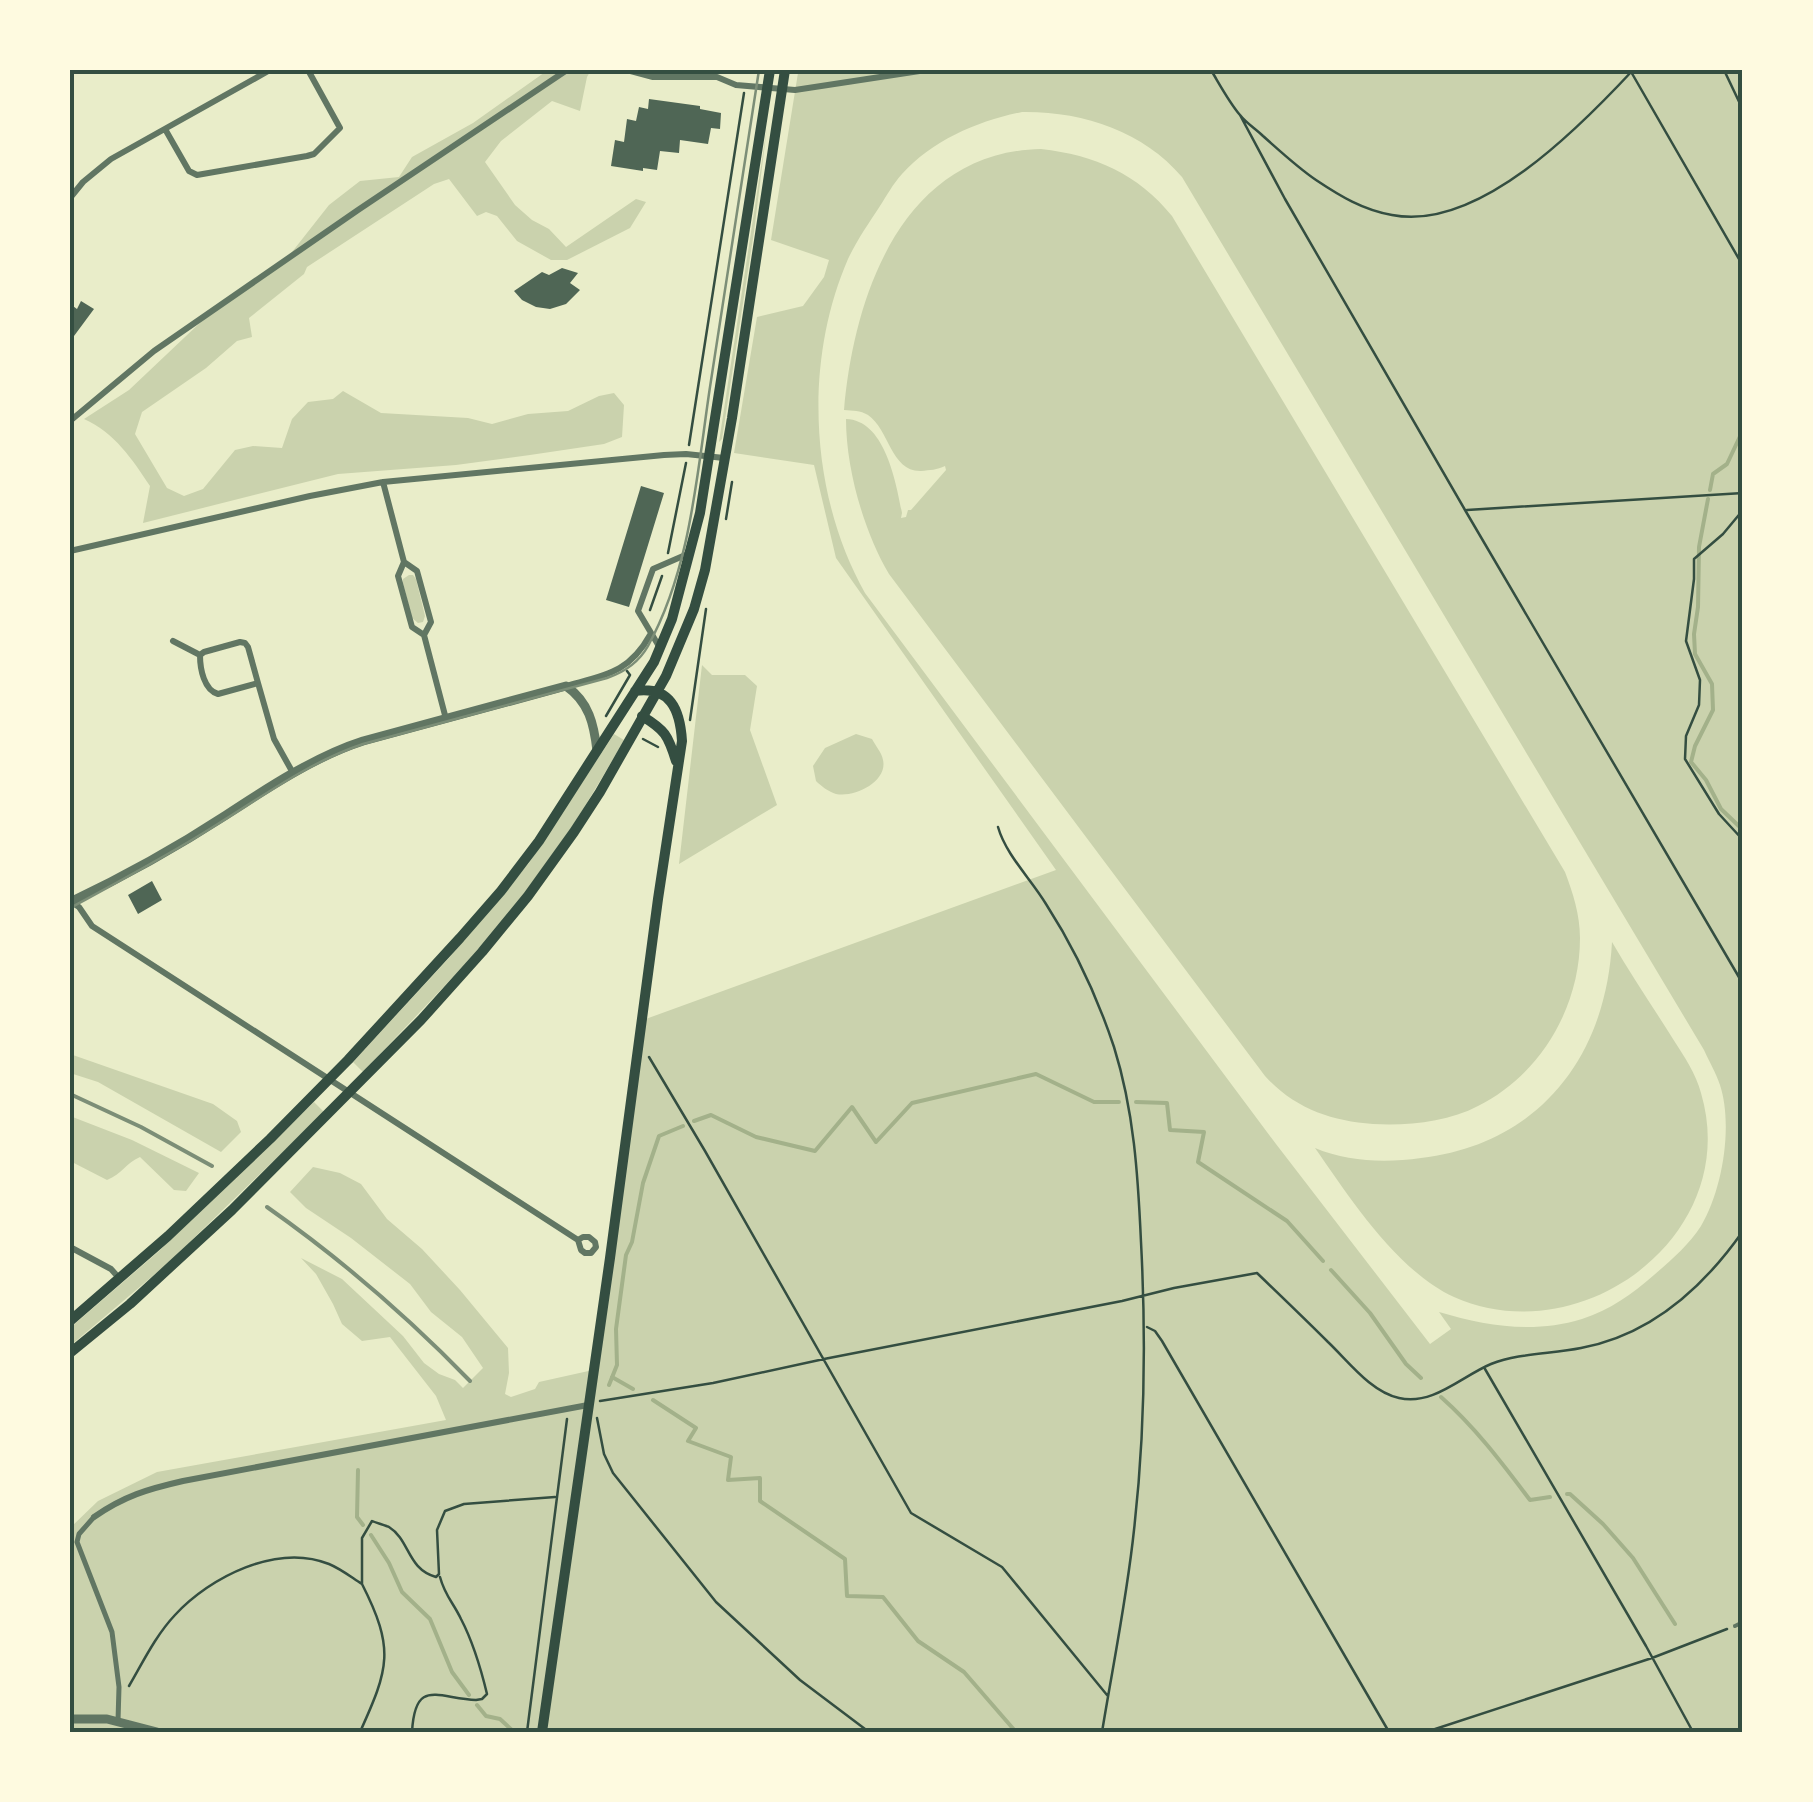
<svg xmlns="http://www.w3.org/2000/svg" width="1813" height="1802" font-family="'Work Sans',sans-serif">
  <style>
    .green { fill: #cad2ad; fill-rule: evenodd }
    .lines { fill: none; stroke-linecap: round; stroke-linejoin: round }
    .stream { stroke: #a3b18a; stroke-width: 4 }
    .building { fill: #4f6655 }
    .path { stroke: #344e41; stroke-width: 2.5 }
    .service { stroke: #617663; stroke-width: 4 }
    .pedestrian { stroke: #617663; stroke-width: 5 }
    .minor { stroke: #617663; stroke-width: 6 }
    .tertiary { stroke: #617663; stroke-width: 9 }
    .primary { stroke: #344e41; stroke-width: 10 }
    .tram { stroke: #7c8e77; stroke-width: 2.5 }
    .rail { stroke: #7c8e77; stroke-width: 4 }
    .neatline { fill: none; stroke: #344e41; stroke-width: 4 }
  </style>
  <rect width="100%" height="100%" fill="#e9edc9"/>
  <path class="green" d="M548,70h43l-4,7 -7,34 -28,-10 -51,40 -16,21 30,43 17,15 17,9 17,18 70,-48 10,3 -16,26 -63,32h-16l-34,-19 -20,-25 -11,-4 -9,4 -28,-37 -15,5 -127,83 -3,7 -55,44 3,19 -15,4 -31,27 -64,44 -7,22 32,54 17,8 19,-7 32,-39 18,-4 29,2 10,-29 16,-17 25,-3 10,-8 38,22 87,5 24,6 36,-10 40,-3 31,-15 15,-3 10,12 -2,32 -18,7 -74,11 -74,10 -118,9 -195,49 7,-37c-18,-27 -35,-53 -66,-67l45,-29 75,-71 77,-53 48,-61 31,-24 39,-4 13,-20 61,-34z
    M823,70h920v1662h-1673v-204l28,-27 59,-29 289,-52 -10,-24 -46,-59 -28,4 -20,-17 -9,-20 -17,-30 -15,-16 41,21 61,57 21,27 15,11 16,6 8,8 20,-20 -21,-31 -31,-25 -21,-28 -59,-46 -45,-30 -16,-16 23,-25 27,6 21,11 26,35 35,30 38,41 48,58 1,25 -4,21 6,3 24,-8 4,-7 54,-12 50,-350 413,-150 -220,-312 -22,-93 -80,-12 23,-136 46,-11 21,-29 5,-17 -58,-20 27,-167zM1022,112c60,-1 121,19 160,65l522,873c5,11 12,23 16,35 13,40 3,104 -19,141 -12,19 -31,35 -47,49 -22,19 -44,35 -72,44 -49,15 -96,7 -143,-7l12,17 -21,15 -154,-200 -411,-551c-55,-98 -62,-230 -17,-334 9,-19 21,-36 32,-53 7,-11 13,-22 22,-32 31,-34 76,-53 120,-62z
    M767,127l-13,105 -32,207 -3,3z
    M1041,149c54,6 97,25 131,67l393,656c8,21 15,43 15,66 0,70 -40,137 -102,168 -30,16 -71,20 -105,18 -42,-3 -79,-16 -108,-48l-376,-502c-25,-42 -43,-105 -43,-155 39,1 50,63 56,94l-1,5 5,-1 2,-7h3l35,-40 -1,-4c-8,4 -15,4 -24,5 -30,1 -32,-42 -53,-56 -8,-5 -15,-4 -24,-5 10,-116 59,-258 197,-261z
    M409,575h4l3,4 9,37 -2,6 -5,1 -6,-5 -9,-35v-4z
    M702,665l10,10h33l12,11 -7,44 27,75 -98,59z
    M614,734l10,6c-26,45 -52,89 -82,131 -53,72 -118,136 -179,201l-10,-10 96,-104 80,-95z
    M856,734l16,5c3,6 10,14 11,21 5,22 -29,38 -47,34 -7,-2 -15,-8 -20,-13l-3,-15 12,-18z
    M1612,942c19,33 41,65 61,97 11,17 23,35 28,54 42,142 -120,261 -247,204 -57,-26 -104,-99 -139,-149 33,14 71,15 106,10 118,-14 185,-101 191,-216z
    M70,1054l143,50 24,17 4,11 -20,20 -123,-70 -28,-9z
    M314,1102l10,10 -156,151 -98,83v-18l88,-76z
    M70,1116l62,24 67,33 -13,18 -12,-1 -34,-33c-14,6 -18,17 -33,23l-37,-19z"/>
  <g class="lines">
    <path class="stream" d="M1710,490l3,-16 14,-10 16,-34
      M1708,499l-9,48 -1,60 -4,27 1,20 17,30 1,26 -18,36 -4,16 15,18 15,29 22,21
      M1136,1102l31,1 3,27 34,2 -6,30 89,59 36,40
      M694,1121l17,-6 45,22 59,14 37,-44 24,35 36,-39 124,-29 58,28h25
      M1331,1270l39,43 36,51 15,14
      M612,1377l21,12
      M609,1385l8,-20 -1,-36 10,-74 6,-13 11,-59 16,-47 24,-10
      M1441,1397c35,31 61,66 89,103l20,-3
      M653,1400l43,28 -8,13 43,16 -3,23 32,-2v23l85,58 2,37 36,1 35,44 46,31 52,60
      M358,1470l-1,47 6,8
      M1567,1494h3l33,30 30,34 42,66
      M371,1535l18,28 13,29 28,27 22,53 17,23
      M477,1705l9,11 14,3 14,13"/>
  </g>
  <path class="building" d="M649,99l51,7v3l21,4 -1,16 -9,-1 -3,16 -28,-4 -1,13 -19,-2 -3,19 -14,-2v3l-32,-5 4,-26 9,2 3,-23 9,2 3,-14 9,2z
    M562,268l16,5 -8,10 10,7 -14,14 -16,5 -14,-2 -14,-7 -8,-9 28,-19 7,3z
    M81,301l13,8 -20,27 -4,-3v-29l7,5z
    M641,486l23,7 -35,114 -23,-7z
    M152,881l10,19 -24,14 -10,-19z"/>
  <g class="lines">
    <path class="path" d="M1211,70c9,15 18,32 29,45 6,8 16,14 23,21 17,15 34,31 53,44 24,16 47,30 76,35 86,17 188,-88 241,-145
      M1630,70l113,196
      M1724,70l19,40
      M1240,115l45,84 180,311 278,474
      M689,445l55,-352
      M1467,510l276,-17
      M1743,510l-20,24 -29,25v20l-8,62 14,39 -1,25 -13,31 -1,23 34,55 24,26
      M726,519l6,-37
      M668,553l18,-90
      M650,610l12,-34
      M606,716l24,-41 -3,-4
      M690,720l16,-111
      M643,739l15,8
      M998,827c8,28 33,52 48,77 29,45 51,92 68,143 20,64 24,128 27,195 5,95 4,192 -7,288 -7,67 -21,135 -32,202
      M649,1057l56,94 206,362 91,54 105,128
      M1147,1327l8,4 7,10 227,391
      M1485,1369l161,277 47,86
      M600,1401l113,-18 111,-24 298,-58 52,-13 83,-15c24,23 48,46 71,69 21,20 43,50 71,56 34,8 63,-22 92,-34 28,-11 60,-10 90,-16 70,-13 122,-60 162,-117
      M597,1418l7,36 9,19 103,129 84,78 69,52
      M129,1686c14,-24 27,-51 46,-71 35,-38 102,-72 154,-51 12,5 22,13 33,20v-46l10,-17c2,1 15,5 17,6 21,13 18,42 47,50l3,-3 -2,-44 8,-19 19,-7 91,-7
      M360,1732c29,-64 35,-83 2,-148
      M412,1732c3,-54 25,-34 64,-32l6,-1 5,-5c-6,-25 -14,-52 -26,-75 -8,-17 -16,-23 -21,-42
      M527,1732l40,-313
      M1426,1732l226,-74 75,-29"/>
    <path class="service" d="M1735,1626l8,-4"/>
    <path class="pedestrian" d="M94,1517l-15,17 -2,8 35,90 7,55 -1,34"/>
    <path class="minor" d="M627,70l26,7h64l19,8 59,5 131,-20
      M165,129l24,42 8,4 110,-19 7,-2 26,-26 -32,-58
      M70,198l13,-16 28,-23 159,-89
      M70,421l84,-70 204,-141 209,-140
      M383,482l21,80 13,9 14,51 -7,13 22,84
      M70,551l240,-55 73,-14 281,-27 22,-1 38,4
      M404,562l-6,14 14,51 12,8
      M173,641l27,14
      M240,642l5,1 3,4 10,36 -40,11c-14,-4 -18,-25 -18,-39l4,-3z
      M660,648l-22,-37 15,-42 37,-16
      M258,683l16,56 19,34
      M566,686c39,-11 63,-13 84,-51
      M71,902l8,5 13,19 486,314
      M583,1237h6l6,5 1,5 -5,6h-6l-4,-3 -3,-10z
      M70,1247l41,22 8,9
      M94,1517c30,-21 54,-28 89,-36l405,-76"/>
    <path class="tertiary" d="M70,902c53,-25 107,-55 156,-87 41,-27 90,-59 137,-74l203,-55c23,16 28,38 31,65
      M70,1719h37l50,13"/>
    <path class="primary" d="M642,716c23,14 26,19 34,45
      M70,1321l98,-85 102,-97 78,-79 112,-122 41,-47 38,-50 115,-179 18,-43 28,-106 70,-443
      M70,1353l60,-49 102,-94 189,-190 61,-68 46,-56 46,-64 26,-40 66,-116 28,-67 11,-39 27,-152 53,-348
      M542,1732l68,-474 48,-359 24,-158c-2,-32 -12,-55 -47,-50"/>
    <path class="tram" d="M70,908c48,-26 97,-52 143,-81 49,-30 96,-65 150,-83l244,-66c18,-6 32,-16 41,-32 43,-78 49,-173 62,-259 16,-106 33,-211 49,-317"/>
    <path class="rail" d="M70,1094l71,33 71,39
      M267,1207c74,52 140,109 203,174"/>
  </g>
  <rect width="1813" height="1802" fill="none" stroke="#fefae0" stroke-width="145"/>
  <rect x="72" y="72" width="1668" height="1658" class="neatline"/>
</svg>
